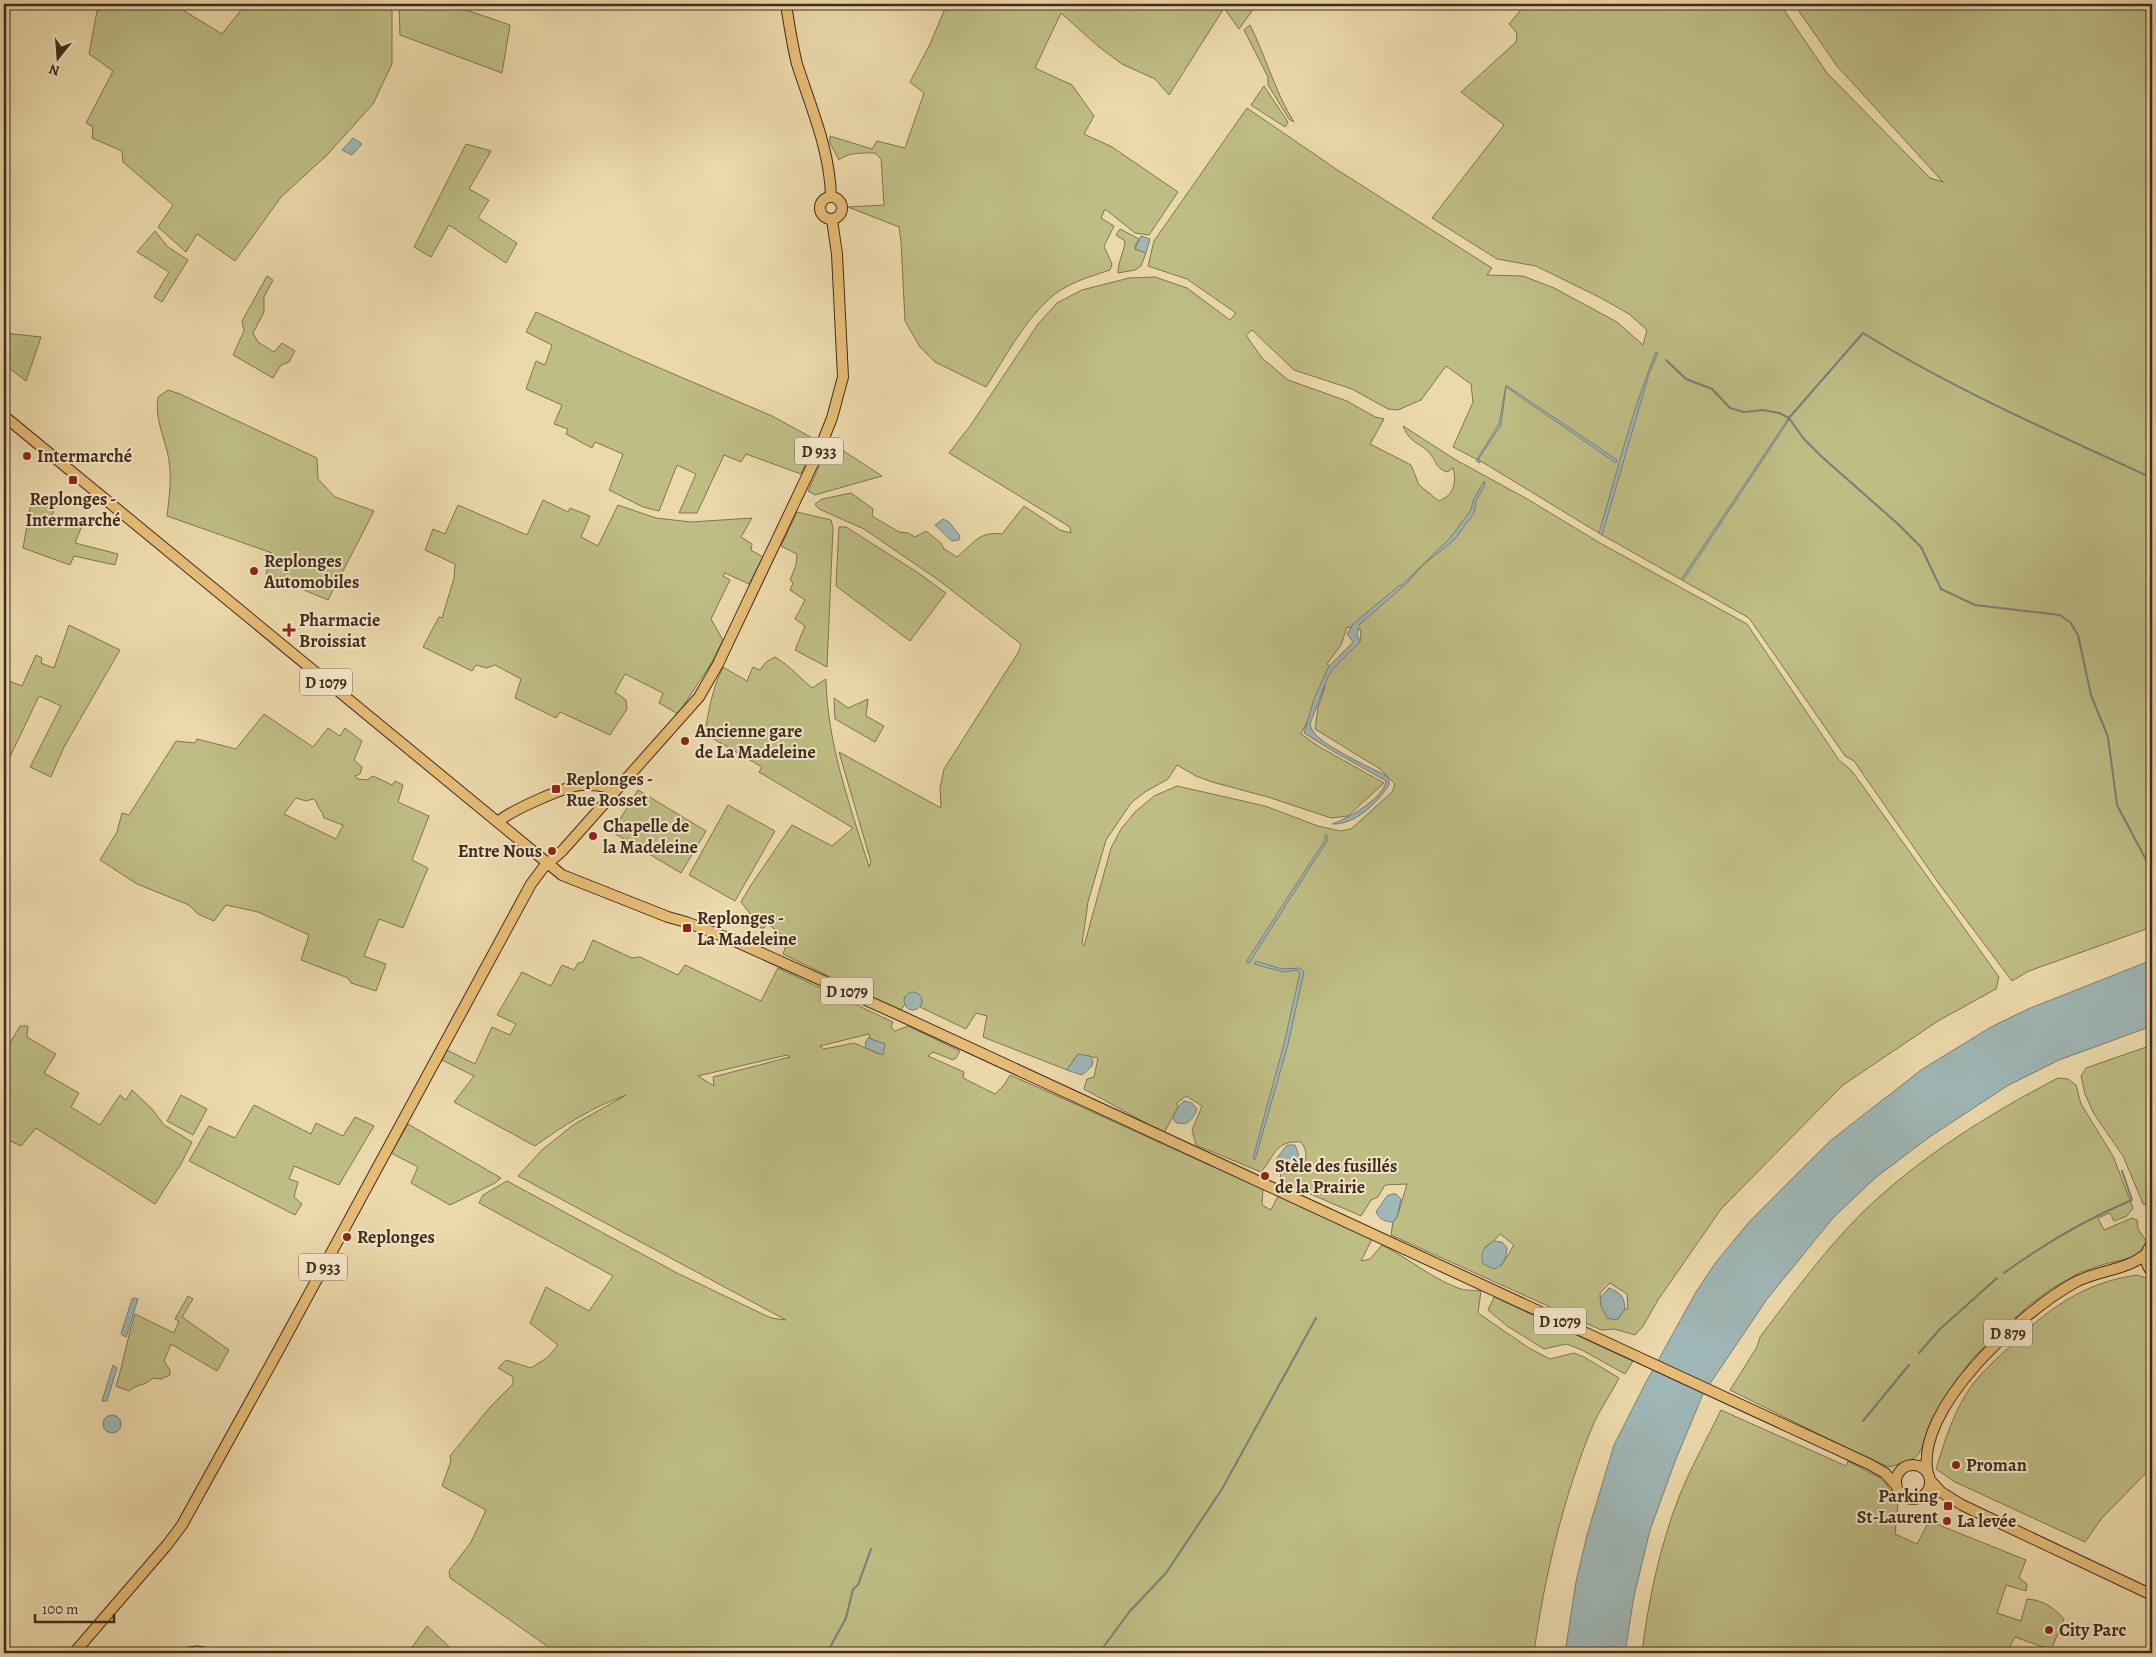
<svg xmlns="http://www.w3.org/2000/svg" width="2156" height="1657" font-family="Alegreya,serif">
  <style>
    .green { fill: #bebd84; stroke: #807451; fill-rule: evenodd }
    .water { fill: #9fb7b6; stroke: #7a7f79 }
    .lines { fill: none; stroke-linecap: round; stroke-linejoin: round }
    .stream { stroke: #7a7f79; stroke-width: 2 }
    .secondary-casing { stroke: #422c1e; stroke-width: 11 }
    .primary-casing { stroke: #422c1e; stroke-width: 12 }
    .secondary { stroke: #f3e6c8; stroke-width: 9 }
    .primary { stroke: #e6bc76; stroke-width: 10 }
    .poi-dot { fill: #8f2418; stroke: #f3e6c8; stroke-width: 2 }
    .labels { text-anchor: middle; stroke-width: 4; stroke-linejoin: round; paint-order: stroke }
    .shield { fill: #f3e6c8; stroke: #776451; stroke-width: 1 }
    .shield-label { font-size: 16px; font-weight: bold; fill: #422c1e }
    .poi-label { font-size: 18px; font-weight: bold; fill: #422c1e; stroke: #f3e6c8; text-anchor: start }
  </style>
  <rect width="100%" height="100%" fill="#ecd9ab"/>
  <filter id="stains"><feTurbulence type="fractalNoise" baseFrequency=".004" numOctaves="4"/><feColorMatrix values="0 0 0 0 .2 0 0 0 0 .09 0 0 0 0 .02 0 0 0 .5 -.17"/></filter>
  <radialGradient id="worn" r=".72"><stop offset=".6" stop-color="#630" stop-opacity="0"/><stop offset="1" stop-color="#630" stop-opacity=".3"/></radialGradient>
  <path class="green" d="M119,4h54l49,30 24,-30h146v60l-19,40 -46,51 -46,42 -46,64 -38,-27 -11,18 -28,-25 15,-22 -50,-43 -1,-11 -30,-13 1,-11 -7,-4 27,-52 -24,-17 8,-43z
    M399,4h50l61,21 -8,48 -102,-38z
    M947,4h310l-18,25 -15,-21 -55,87 -14,-16 -33,-15 -23,-17 -38,-34 -26,55 37,17 22,31 -10,18 28,13 66,45 -29,43 -14,-2 -30,-24 -4,9 13,8 -10,20 8,18 -2,6c-21,7 -46,14 -62,30 -26,24 -43,58 -62,87l-51,-25 -15,-15 -15,-26 -4,-79 -2,-15 -51,-20 36,-2 -3,-46 -6,-6c-11,0 -27,-1 -36,7l-9,-17v-7l42,13 5,-8 28,7 19,-55 -14,-11 20,-38z
    M1522,4h258l47,69 103,105 13,4 -106,-116 -43,-62h358v923l-123,44 -17,10 -75,-100 -83,-120 -9,-5 -96,-138 -152,-86 -113,-69 -31,-16 20,-45 -2,-18 -25,-18 -25,34 -23,10 -10,-1 -36,-20 -58,-19 -42,-40 -6,5 16,23 26,22 59,21 28,16 9,2 -14,25 41,21 8,20 20,16c15,-6 18,-19 14,-33l-6,4c-11,-4 -10,-9 -16,-17 -9,-13 -20,-9 -28,-29l53,34 73,40 71,43 147,81 92,136 13,11 147,206 -3,12 -58,32 -95,64 -122,124 -63,91 -15,26 -8,9 -20,-6 -14,1 -210,-95 2,-13 4,-5 10,-33 -22,1 -7,12 -7,3 -10,16 -71,-31 -10,-8 2,-6 8,1 12,-4c5,-11 6,-16 -1,-26 -26,-2 -26,14 -40,30l-65,-27 -4,-15 10,-24 -16,-10 -9,7 1,4 -14,26 -80,-44 3,-10 7,-2 4,-19 -20,-4 -11,16 -84,-33 4,-21 -11,-3 -10,16 -46,-22 2,-7 -18,-3 1,7 -4,6 -9,-3 -109,-53 5,-14 -21,-17 -3,5h-3l-20,-26 10,-17 41,-60 40,21 21,-18 -94,-56 3,-5 -57,-33c3,-23 8,-47 18,-67l24,14 6,-14 7,3 6,-8 9,-5c15,9 24,20 37,31l14,-9c1,64 24,126 43,188l2,-5 -32,-110 102,56 -1,-20 4,-19 75,-118 2,-7 -84,-65 -73,-50 -45,-20 -4,-5 7,-5 29,-6 22,16 -1,7 27,16 9,1 7,4 11,-6 15,12 3,6 13,8c17,-14 22,-26 45,-23l22,-28 36,24 11,3 -1,-6 -121,-74 21,-27 68,-102 19,-21 25,-13 47,-12 26,-1 32,11 43,32 6,-7 -49,-34 -39,-13 6,-25 93,-133 92,63 153,97 -5,7 36,1 31,12 63,34 26,23 4,-15 -18,-16 -28,-16 -65,-32 -39,-7 -65,-41 72,-93 -43,-33 55,-50 1,-9 -8,-9 15,-18zM1347,627l14,3 -1,12 -27,27 -6,-5 14,-19zM1325,687l-7,20 -3,22 65,40 15,15 -3,8 -41,37 -11,2 -22,-5 -53,-20 -88,-20 -23,10 -19,16 -14,17 -10,19 -27,98 -2,-2 6,-42 18,-62 25,-37 14,-11 23,-13 9,-14 19,11 16,6 56,15 63,21 17,-2 36,-33 -66,-37 -17,-12zM1500,1234l14,11 -13,21 -16,-19 9,-6zM1610,1283l17,11 1,15h-3l-8,11 -16,-14 -1,-13z
    M1250,25c16,32 25,67 44,97l-5,-3 -21,-34v-8l-24,-47z
    M1264,86l24,36 -3,5 -34,-22z
    M466,144l25,7 -22,38 20,11 -11,18 39,25 -11,20 -57,-38 -18,32 -17,-10z
    M1120,229l19,10 -4,7v3l11,4 -5,13 -6,4 -17,3c0,-11 6,-21 7,-32l-9,-6z
    M155,231l13,16 20,13 -26,42 -8,-5 15,-25 -32,-20z
    M267,276l6,4 -9,17v15l-11,21 5,9 16,10 8,-9 13,8 -6,11 -8,3 -8,13 -40,-23 11,-24 -2,-10z
    M536,312l98,45 138,59 44,24 -15,34 -55,-20 -5,8 -17,-7 -27,58h-18l17,-39 -19,-9 -18,46 -16,-4 -34,-17 14,-36 -28,-12 -3,6 -26,-14 2,-5 -14,-5 8,-19 -36,-16 10,-28 9,4 7,-20 -26,-13z
    M4,333l37,4 -15,44 -22,-17z
    M168,390l12,4 137,64 1,21 17,18 39,14 -46,89 -62,-26 6,-21 -105,-37c2,-18 5,-37 2,-55 -3,-22 -15,-41 -11,-64z
    M830,442l52,34 -67,19 -7,-4z
    M32,497l24,4 -4,16 31,6 -8,20 43,11 -3,11 -41,-9 -4,9 -47,-17z
    M543,500l25,12 2,-4 20,8 -9,21 17,9 20,-41 38,13 35,4 61,-4 -11,19 11,7 -1,6 12,7 -14,27 -24,-11 -2,3 7,4 -19,39 12,21 -11,22 -34,52 -19,-11 4,-10 -38,-19 -10,18 11,8 1,9 -17,26 -50,-23 -4,6 -41,-20 6,-19 -26,-14 -8,3 -11,-3 -4,6 -49,-24 16,-30 3,1 12,-40 1,-14 -30,-14 8,-21 12,5 13,-29 69,30z
    M797,512l34,8 2,8 -6,139 -32,-17 10,-24 -10,-7 10,-19 -15,-10 3,-7 -3,-3 6,-15 1,-11 -16,-8z
    M839,527h7l71,45 29,21 -36,48 -74,-55z
    M69,625l51,25 -56,97 -13,30 -21,-10 31,-61 -22,-10 -31,65 -4,-2v-80l18,7 14,-31 6,3 -1,5 13,5z
    M834,698l14,10 20,-9 -2,17 18,10 -9,16 -40,-23z
    M264,714l49,33 15,-19 12,8 5,-8 17,13 -8,19 8,7 -2,7 -5,2 3,3 9,1 6,-4 19,9 3,-4 8,4 -5,17 31,14 -17,44 16,8 -25,60 -24,-9 -15,37 22,8 -10,27 -25,-8 -3,-5 -47,-18 8,-25 -51,-23 -32,-7 -12,16 -16,-7 -9,-9 -52,-21 -37,-24 17,-28 5,-19 7,2 47,-74 19,2 2,-4 39,10zM296,798l10,3 7,-2 3,2c1,7 7,10 8,17l19,7 -7,14 -52,-25z
    M638,790l68,41 -25,42 -69,-41z
    M728,805l47,26 -40,70 -46,-26z
    M593,940l39,18 8,-1 38,18 7,-10 76,36 17,-33 115,54 -2,5 4,4 13,-5 52,25 -4,7 -3,2 -20,-8 -5,4 36,16 -1,6 32,16 9,-9 6,-10c85,37 168,77 253,114l-1,16 9,5 7,-14 94,43 -11,22 9,-2 12,-14c26,13 48,32 76,43 7,3 16,2 23,3l-3,22 51,35 21,11 24,-6 10,4 35,21c-8,16 -19,31 -26,47 -29,70 -49,153 -59,228h-977l-107,-75 -1,-7 22,-29 15,-32 -44,-24 9,-25 -1,-5 40,-49 23,-23v-7l-15,-9 8,-8 25,8 17,-11 10,-12 -28,-22 16,-36 43,24 24,-35 -134,-73 4,-8 24,-14 172,93 92,44 15,2 -268,-144 24,-26 31,-25 53,-30c-33,12 -62,30 -91,51l-81,-44 20,-26 -32,-16 5,-10 28,14 17,-37 18,8 6,-11 -19,-9 25,-43 29,14 11,-21 12,5 4,-7 5,-1zM869,1034l1,5 15,5 -6,10 -25,-11 -30,6 -4,-3zM787,1055l3,2 -77,20 1,9 -16,-10z
    M20,1026h8l-1,11 29,17 -12,19 35,20 -8,14 29,18 20,-30 6,5 6,-10 20,19 12,16 28,17 -11,22 -26,40 -119,-76 -15,18 -17,-8v-85z
    M2152,1045v160l-9,-1 -2,-5 -18,-43 -29,-42 -9,-20 -4,-18 5,-8z
    M2058,1078l10,1 8,6 5,19 32,52 20,52 -6,8 -13,5 -4,-8 -12,5 6,12 28,-12 5,2 1,9 9,13 -9,14 -33,8 -24,8 -30,17 -23,17 -56,53 -21,29 -33,67 -7,5 -21,7 -19,-7 -141,-70 27,-43 3,-10c32,-42 64,-86 101,-123 57,-56 126,-99 197,-136z
    M181,1095l26,14 -14,26 -26,-14z
    M254,1105l57,29 5,-11 27,13 12,-19 19,9 -35,59 -45,-19 -5,13 9,3 -4,15 8,7 -7,11 -106,-54 20,-35 26,12z
    M408,1124l93,54 -6,5 -45,22 -39,-22 7,-16 -27,-14z
    M2137,1275l15,5v190l-2,-1 -48,49 -17,24 -130,-60 -19,-13c9,-29 18,-59 36,-84 11,-14 24,-26 37,-38 39,-38 73,-64 128,-72z
    M188,1296l5,3 -11,18 47,33 -12,21 -46,-27 -7,17 6,9v5l-9,4 -8,-1c-8,8 -16,6 -24,13l-13,-5c8,-24 11,-48 19,-72l39,19 5,-12 -4,-2z
    M1494,1297l139,64 -8,13 -43,-24 -16,-6 -22,5 -37,-23 -19,-16z
    M1721,1410l125,56 2,-5 32,17 7,7 11,18 -3,31 22,10 12,-23 97,39 -7,18 8,6 -1,7 -20,-6 -9,28 24,8 6,-22c16,1 26,8 37,20l-13,31 -36,-13 -9,16h-364c6,-52 18,-107 37,-156 12,-30 28,-58 42,-87z
    M427,1626l29,27h-48z"/>
  <path class="water" d="M353,138l9,6 -10,11 -10,-5z
    M1141,236l9,3 -4,14 -11,-4z
    M1656,352l2,1 -9,21 -47,161 -3,-2c18,-60 33,-123 57,-181z
    M1506,385l111,75 -1,3 -110,-76 -5,38 -22,33 1,5 -4,-2 23,-37z
    M1788,419l1,1 -105,159 -2,-1z
    M1484,481l1,4 -9,16 -2,12 -20,27 -31,25 -16,18 -48,42 -2,9 3,8 -27,27 -6,10 -17,45c1,3 2,7 5,10 13,14 52,32 70,41l4,5v5c-13,19 -34,40 -57,39 15,-5 52,-26 54,-43l-55,-31 -27,-17 10,-34 15,-33 24,-24 -6,-8 6,-10 47,-39 1,1 49,-48 21,-28 2,-9z
    M943,519l6,3 11,14 -1,4 -7,1 -17,-16z
    M1325,834l3,3 -1,4 -78,122 -3,-1 79,-122z
    M2152,960v66l-93,34 -52,26 -79,52 -53,40 -42,40 -66,81 -64,95 -27,65 -26,71 -16,66 -9,57h-60l11,-71 11,-47 27,-90 31,-61 51,-92 20,-30 33,-40 81,-81 91,-71 70,-43 37,-18z
    M1256,961l26,8 18,-1 4,4 -16,72 -33,116 -2,-2 31,-114 16,-71 -3,-3 -13,2 -30,-8z
    M904 1001a9 9 0 1 1 18 0a9 9 0 1 1-18 0Z
    M868,1038l17,6 -2,11 -17,-7 -1,-5z
    M1078,1054l12,2 3,4 -1,6 -10,9 -15,-5z
    M1184,1101l8,2 5,6c-4,11 -10,18 -22,13l-2,-5 5,-10z
    M1287,1145h8c4,7 4,14 3,22l-9,5c-8,-2 -11,-5 -13,-13z
    M1392,1194h4l5,5 -4,18 -4,5c-8,0 -14,-3 -17,-10l11,-16z
    M1494,1241l8,1 5,6c-1,11 -3,17 -13,21l-11,-5c-3,-12 1,-17 11,-23z
    M1609,1288c12,5 15,8 16,21l-8,11 -10,-2 -6,-12 -1,-8z
    M135,1298l3,1 -12,38 -5,-3 11,-35z
    M113,1365l4,3 -10,33h-5z
    M103 1424a9 9 0 1 1 18 0a9 9 0 1 1-18 0Z"/>
  <g class="lines">
    <path class="stream" d="M1666,360l20,19 26,10 18,19 14,4 19,-2 16,3 10,5 14,20 19,19 76,67 23,23 20,42 34,16 85,10 10,7 8,13 13,60 17,42 9,68 35,66
      M1788,419l75,-86c92,57 191,100 289,145
      M2004,1273c40,-29 82,-54 128,-73l-10,-29
      M1919,1353l21,-24 57,-51
      M1863,1421l46,-56
      M827,1653l19,-35 7,-29 5,-4 13,-36
      M1099,1653l31,-42 36,-38 56,-84 94,-171"/>
    <defs>
      <path id="secondary" d="M182,1653l15,-2 13,2"/>
      <path id="primary" d="M786,4c3,20 6,40 11,60 14,44 33,86 34,133
        M820 208a11 11 0 1 1 22 0a11 11 0 1 1-22 0Z
        M4,416l558,459 106,42 18,5 42,16 171,77 970,449 16,9 11,12
        M498,822c12,-11 69,-37 85,-37 12,-1 24,3 35,3
        M2152,1244c-8,9 -8,19 0,28
        M1896 1482a17 17 0 1 1 34 0a17 17 0 1 1-34 0Z
        M1928,1474c-15,-65 95,-163 146,-191 23,-13 53,-12 73,-30
        M1930,1480l11,12 21,13 190,90
        M74,1653l93,-108 15,-20 95,-172 254,-469 12,-16 20,-18 136,-153 19,-33 100,-211 14,-35 11,-41 -6,-123 -5,-34"/>
    </defs>
    <use href="#secondary" class="secondary-casing"/>
    <use href="#primary" class="primary-casing"/>
    <use href="#secondary" class="secondary"/>
    <use href="#primary" class="primary"/>
  </g>
  <g class="poi-dot">
    <circle cx="27" cy="456" r="5"/>
    <rect x="68" y="475" width="10" height="10" rx="2.5"/>
    <circle cx="254" cy="571" r="5"/>
    <path d="M286.5 622.5h5v5h5v5h-5v5h-5v-5h-5v-5h5z"/>
    <circle cx="685" cy="741" r="5"/>
    <rect x="551" y="784" width="10" height="10" rx="2.5"/>
    <circle cx="593" cy="836" r="5"/>
    <circle cx="552" cy="851" r="5"/>
    <rect x="682" y="923" width="10" height="10" rx="2.5"/>
    <circle cx="1265" cy="1176" r="5"/>
    <circle cx="347" cy="1237" r="5"/>
    <circle cx="1956" cy="1465" r="5"/>
    <rect x="1943" y="1501" width="10" height="10" rx="2.5"/>
    <circle cx="1947" cy="1521" r="5"/>
    <circle cx="2049" cy="1630" r="5"/>
  </g>
  <g class="labels">
    <g class="shield">
      <rect x="795" y="437.5" width="48" height="27" rx="4"/>
      <rect x="300" y="668.5" width="52" height="27" rx="4"/>
      <rect x="821" y="977.5" width="52" height="27" rx="4"/>
      <rect x="299" y="1253.5" width="48" height="27" rx="4"/>
      <rect x="1534" y="1307.5" width="52" height="27" rx="4"/>
      <rect x="1984" y="1319.5" width="48" height="27" rx="4"/>
    </g>
    <g class="shield-label">
      <text x="819" y="457">D 933</text>
      <text x="326" y="688">D 1079</text>
      <text x="847" y="997">D 1079</text>
      <text x="323" y="1273">D 933</text>
      <text x="1560" y="1327">D 1079</text>
      <text x="2008" y="1339">D 879</text>
    </g>
    <g class="poi-label">
      <text x="37" y="462">Intermarché</text>
      <text x="73" y="505" text-anchor="middle">Replonges -<tspan x="73" dy="21">Intermarché</tspan></text>
      <text x="264" y="567">Replonges<tspan x="264" dy="21">Automobiles</tspan></text>
      <text x="299" y="626">Pharmacie<tspan x="299" dy="21">Broissiat</tspan></text>
      <text x="695" y="737">Ancienne gare<tspan x="695" dy="21">de La Madeleine</tspan></text>
      <text x="566" y="785">Replonges -<tspan x="566" dy="21">Rue Rosset</tspan></text>
      <text x="603" y="832">Chapelle de<tspan x="603" dy="21">la Madeleine</tspan></text>
      <text x="542" y="857" text-anchor="end">Entre Nous</text>
      <text x="697" y="924">Replonges -<tspan x="697" dy="21">La Madeleine</tspan></text>
      <text x="1275" y="1172">Stèle des fusillés<tspan x="1275" dy="21">de la Prairie</tspan></text>
      <text x="357" y="1243">Replonges</text>
      <text x="1966" y="1471">Proman</text>
      <text x="1938" y="1502" text-anchor="end">Parking<tspan x="1938" dy="21">St-Laurent</tspan></text>
      <text x="1957" y="1527">La levée</text>
      <text x="2059" y="1636">City Parc</text>
    </g>
  </g>
  <rect width="2156" height="1657" fill="none" stroke="#ecd9ab" stroke-width="20"/>
  <rect x="5" y="5" width="2146" height="1647" fill="none" stroke="#422c1e" stroke-width="2.5"/>
  <rect x="10" y="10" width="2136" height="1637" fill="none" stroke="#422c1e"/>
  <g transform="translate(58 58) rotate(197)" stroke="#f3e6c8" stroke-width="4" paint-order="stroke">
  <path d="M0-4L9 19L0 12L-9 19Z" fill="#422c1e"/>
  <text y="-8" font-size="14" font-weight="bold" text-anchor="middle" fill="#422c1e">N</text>
  </g>
  <path d="M35 1614v8h79v-8" fill="none" stroke="#422c1e" stroke-width="2.5"/>
  <text x="42" y="1614" font-size="15" fill="#422c1e" stroke="#f3e6c8" stroke-width="4" paint-order="stroke">100 m</text>
  <rect width="100%" height="100%" filter="url(#stains)"/>
  <rect width="100%" height="100%" fill="url(#worn)"/>
</svg>
